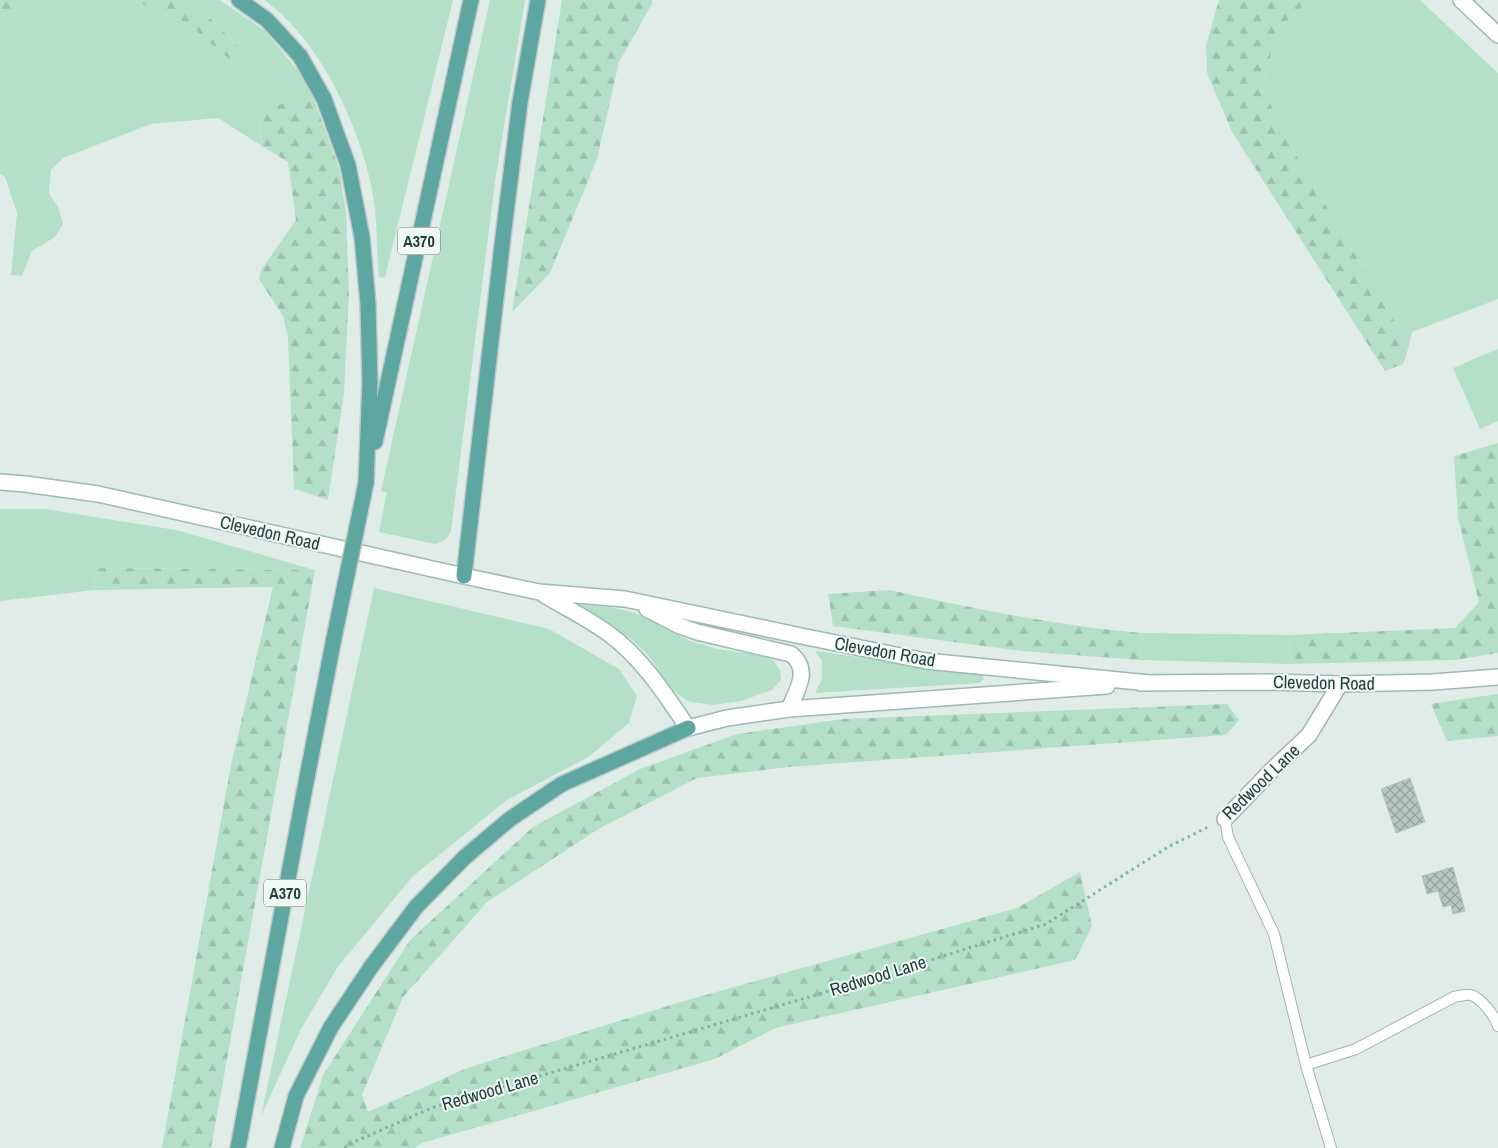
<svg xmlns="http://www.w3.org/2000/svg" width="1498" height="1148" font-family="'Archivo Narrow',sans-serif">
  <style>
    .green { fill: #b5e0c8 }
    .forest { fill: url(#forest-firs) }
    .building { fill: url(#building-cross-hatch); stroke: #b1c6c1 }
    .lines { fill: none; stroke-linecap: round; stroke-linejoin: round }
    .service-casing { stroke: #a1b4b1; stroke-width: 12 }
    .minor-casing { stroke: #a1b4b1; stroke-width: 18 }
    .secondary-casing { stroke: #9cb9b3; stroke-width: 18 }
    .primary-casing { stroke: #c0c9c8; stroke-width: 18 }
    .path { stroke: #7bb3ab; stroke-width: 3; stroke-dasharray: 2.5 4; stroke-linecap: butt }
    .service { stroke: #fff; stroke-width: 10 }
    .minor { stroke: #fff; stroke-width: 15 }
    .secondary { stroke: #fff; stroke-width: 15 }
    .primary { stroke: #5ea7a0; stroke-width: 15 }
    .primary-bridge-casing { stroke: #c0c9c8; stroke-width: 18; stroke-linecap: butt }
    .primary-bridge { stroke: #5ea7a0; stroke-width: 15 }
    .labels { text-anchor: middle; stroke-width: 4; stroke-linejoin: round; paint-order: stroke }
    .shield { fill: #f0f8f5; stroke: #5d7673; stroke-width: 1 }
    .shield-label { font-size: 16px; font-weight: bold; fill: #1e3e3b }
    .street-label { font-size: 18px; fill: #1e3e3b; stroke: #f0f8f5 }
  </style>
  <defs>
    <pattern id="forest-firs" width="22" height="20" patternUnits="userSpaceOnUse" patternTransform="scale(1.25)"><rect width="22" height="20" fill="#b5e0c8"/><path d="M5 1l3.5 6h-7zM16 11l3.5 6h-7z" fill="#9bc1ad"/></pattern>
    <pattern id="building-cross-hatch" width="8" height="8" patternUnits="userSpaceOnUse" patternTransform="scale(1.25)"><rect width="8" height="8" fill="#b4c7c2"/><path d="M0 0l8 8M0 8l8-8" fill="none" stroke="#92a39f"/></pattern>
  </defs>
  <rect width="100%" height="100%" fill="#dfece8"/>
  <path class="green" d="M38,0h95l55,24 46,39 11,-10 -32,-32 -31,-21h38l45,31 35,42 14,27 -57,7 5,39 -44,-28 -67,6 -88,34 -12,12 -2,23 9,14 5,17 -8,13 -23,14 -10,25 -11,-1 6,-62 -12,-36 -5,-3v-158z
    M264,0h189l-68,277 -3,1 -3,-1c-2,-23 -2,-46 -4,-69 -8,-68 -53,-168 -111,-208z
    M490,0h35l-29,175 -45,356c-4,8 -7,11 -16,13l-56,-12 8,-40 -6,-1z
    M1310,0h110l78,73v226l-86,33 -3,14 -133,-225 -12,-40 13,-51z
    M1498,349v72l-18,8 -27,-61z
    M0,509h45l131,21 139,40 -221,-2 1,22 -95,11z
    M374,588l175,41 70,40 18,27 -8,27 -39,33 -83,44 -95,77 -75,91 -36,61 -40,87z
    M578,605l31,2 27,6 54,28 27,8 41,6 15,5 7,10 1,10 -9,10 -31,11 -28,4 -23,-3 -18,-12 -23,-34 -19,-18z
    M1142,633l148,2 -1,29 -149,-4z
    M815,651l166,23 3,5 -5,4 -164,10 7,-14v-18z"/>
  <path class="forest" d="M0,0h38l-38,16z
    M133,0h49l31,21 32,32 -11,10 -46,-39z
    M562,0h90v4l-33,58 -22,97 -47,114 -38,39z
    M1219,0h91l-33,30 -13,51 12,40 133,225 -6,18 -18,7 -153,-239 -25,-59 -1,-28z
    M314,100l25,68 7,45 3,80 -5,101 -16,106 -34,-11 -6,-151 -5,-22 -24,-37 2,-9 35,-50 -8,-58 -26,-16 -5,-39z
    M1498,443v210l-43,7 -166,4 1,-29 165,-7 24,-26 -21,-84 -4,-62z
    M94,568l221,2 -104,578h-49l69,-383 42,-178 -178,3z
    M889,590c84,18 167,36 253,43l-2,27 -119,-9 -188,-25 -5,-32z
    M1498,694v42l-51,5 -16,-37z
    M1227,704l12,16 -13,15 -438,32 -91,11 -97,50 -113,74 -84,95 -41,98 6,17 99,-44 217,-67 333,-93 63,-36 12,54 -17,34 -300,68 -60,31 -293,84 -7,5h-115l23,-73 87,-135 123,-113 107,-58 97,-35 106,-15z"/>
  <path class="building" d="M1410,778l15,44 -29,11 -15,-44z
    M1453,867l12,44 -12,3 -2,-9 -8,2 -5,-16 -11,3 -5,-18z"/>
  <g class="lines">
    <defs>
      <path id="service" d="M1225,819l3,18 46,97 32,131 50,-16 98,-52c5,-1 13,-3 17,-2 10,3 24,21 27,31
        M1306,1065l25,83"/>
      <path id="minor" d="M1461,0l37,35
        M1225,819l48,-50 36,-34 31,-51"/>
      <path id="secondary" d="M0,482l25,2 73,10 366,82 75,16 86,7 181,38 120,24 223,22
        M543,594c21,13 46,25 66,40 33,24 56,60 79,94l39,-10 62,-9 318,-23
        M647,609l33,17 17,6 94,22c20,16 6,36 -2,55
        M1140,683l126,-1 74,2 93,-2 65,-5"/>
      <path id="primary" d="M239,0l28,20 33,36 24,43 24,66 14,72 6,67 2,78 -4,101
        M375,442l96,-442
        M464,576l39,-339 17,-135 18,-102
        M238,1148l65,-350 31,-160
        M282,1148l14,-52 35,-69 40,-60 45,-60 49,-50 45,-38 52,-35 126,-56"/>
    </defs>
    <use href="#service" class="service-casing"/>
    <use href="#minor" class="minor-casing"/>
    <use href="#secondary" class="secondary-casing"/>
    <use href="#primary" class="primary-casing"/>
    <path class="path" d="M345,1148l2,-3 87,-38 416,-122 196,-61 122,-77 40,-20"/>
    <use href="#service" class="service"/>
    <use href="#minor" class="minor"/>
    <use href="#secondary" class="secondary"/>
    <use href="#primary" class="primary"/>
    <defs>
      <path id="primary-bridge" d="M334,638l32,-155"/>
    </defs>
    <use href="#primary-bridge" class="primary-bridge-casing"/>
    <use href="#primary-bridge" class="primary-bridge"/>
  </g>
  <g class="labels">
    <g class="shield">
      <rect x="398" y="227.5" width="42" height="27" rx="4"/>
      <rect x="264" y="879.5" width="42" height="27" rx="4"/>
    </g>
    <g class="shield-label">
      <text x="419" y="247">A370</text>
      <text x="285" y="899">A370</text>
    </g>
    <g class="street-label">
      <text transform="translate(270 533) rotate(13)" y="6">Clevedon Road</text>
      <text transform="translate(885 652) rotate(10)" y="6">Clevedon Road</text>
      <text transform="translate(1324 683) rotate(1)" y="6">Clevedon Road</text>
      <text transform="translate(1261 782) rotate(-44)" y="6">Redwood Lane</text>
      <text transform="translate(878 976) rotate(-17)" y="6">Redwood Lane</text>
      <text transform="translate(490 1091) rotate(-16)" y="6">Redwood Lane</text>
    </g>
  </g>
</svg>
